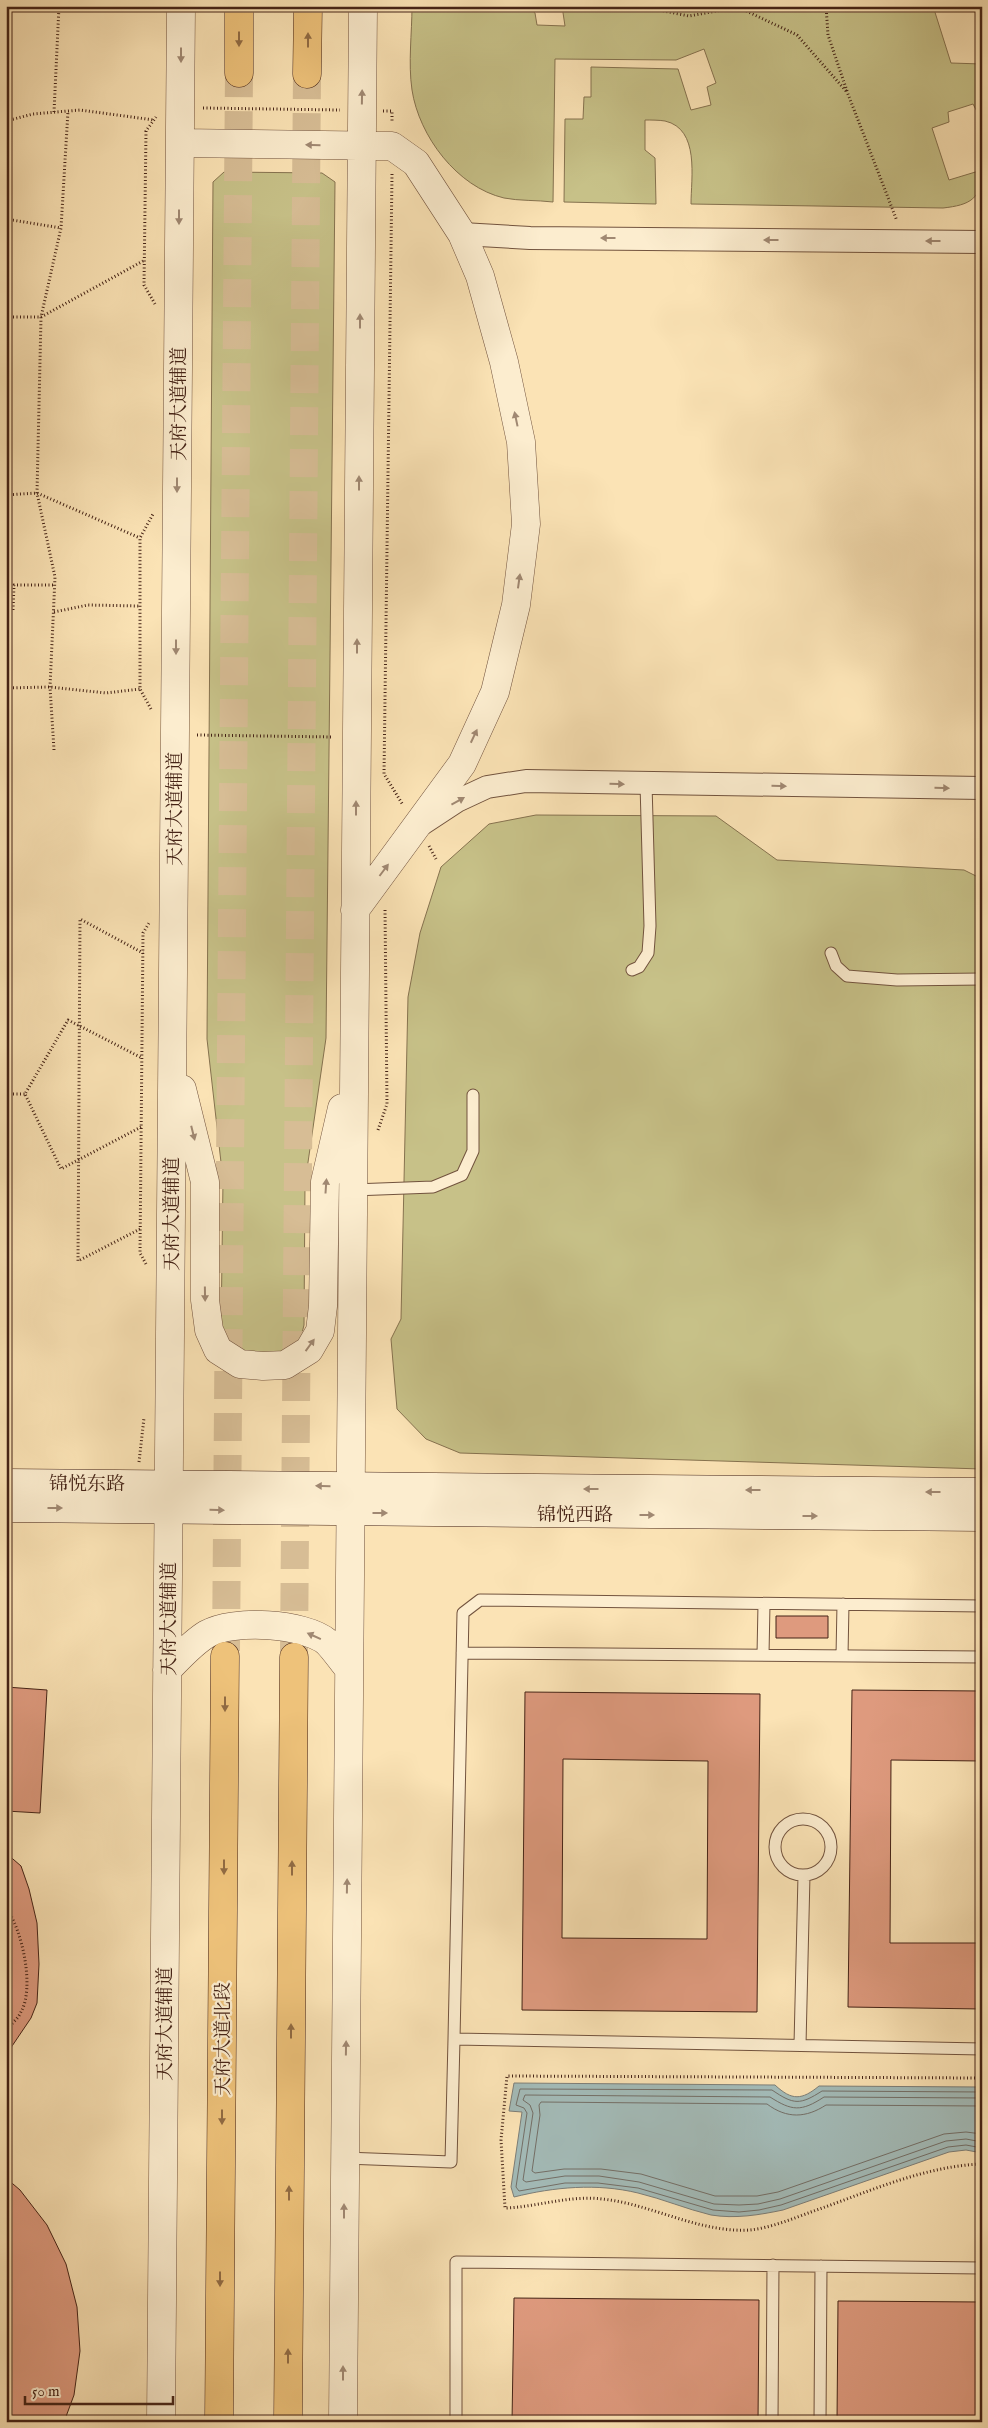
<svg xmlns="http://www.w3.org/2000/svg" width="988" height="2428" font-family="'IM FELL English','Noto Serif SC',serif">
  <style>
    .green { fill: #c7c188; stroke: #86724f }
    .water { fill: #a3bbb8; stroke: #7d7e77 }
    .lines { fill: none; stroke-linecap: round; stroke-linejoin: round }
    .shore { stroke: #746f67; stroke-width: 1 }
    .building { fill: #de9a7e; stroke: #452316; fill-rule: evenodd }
    .primary-tunnel { stroke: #d7bd95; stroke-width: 28; stroke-dasharray: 28 14; stroke-linecap: butt }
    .service-casing { stroke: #72533e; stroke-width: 13 }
    .minor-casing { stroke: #72533e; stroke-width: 24 }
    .tertiary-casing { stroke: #72533e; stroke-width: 29 }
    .secondary-casing { stroke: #452316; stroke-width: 29 }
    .primary-casing { stroke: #452316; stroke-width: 29 }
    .path { stroke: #452316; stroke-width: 3; stroke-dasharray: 1 2.5; stroke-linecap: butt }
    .service { stroke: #fcedcf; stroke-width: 11 }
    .minor { stroke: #fcedcf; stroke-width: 22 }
    .tertiary { stroke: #fcedcf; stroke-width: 28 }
    .secondary { stroke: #fcedcf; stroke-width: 28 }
    .primary { stroke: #eec27a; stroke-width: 28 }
    .oneway { fill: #916b43 }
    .oneway2 { fill: #a08872 }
    .labels { text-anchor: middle; stroke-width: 4.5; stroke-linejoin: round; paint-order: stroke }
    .street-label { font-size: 19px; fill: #452316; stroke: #fcedcf }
  </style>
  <rect width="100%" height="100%" fill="#fbe3b5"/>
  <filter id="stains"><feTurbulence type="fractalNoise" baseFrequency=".004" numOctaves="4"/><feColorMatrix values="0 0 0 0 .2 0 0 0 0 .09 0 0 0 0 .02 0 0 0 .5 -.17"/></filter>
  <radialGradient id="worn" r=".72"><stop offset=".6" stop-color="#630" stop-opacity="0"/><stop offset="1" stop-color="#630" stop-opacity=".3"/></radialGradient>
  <path class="green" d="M412,6l116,1 7,6 2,12 28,1 -3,-20h371l18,57 31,1v57l-9,-17 -25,8 1,10 -17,6 17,52 33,-10c0,29 -12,35 -39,38l-252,-4c0,-26 9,-75 -26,-83 -6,-1 -14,-1 -20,-1v30l10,8 1,46 -92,-2 1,-83h18l1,-22h7v-30l87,2 13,41 20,-5 -4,-18 9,-4 -12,-34 -28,11 -121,-1 -2,143c-16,-2 -34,-1 -49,-4 -47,-11 -85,-62 -92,-108 -4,-27 0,-57 0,-84z
    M224,172l98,1 13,9 -9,856 -21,145 -1,142c-8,37 -24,33 -57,36l-26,-27 2,-154 -16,-141 6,-857z
    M536,815l180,1 61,44 187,10 18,9v590l-522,-16 -34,-14 -29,-30 -6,-70 10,-20 7,-322 12,-64 21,-66 48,-43z"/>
  <path class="water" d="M514,2083l261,2c17,16 27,15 44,1l163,1v66l-16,-3 -17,2 -166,58c-24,5 -48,9 -72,5 -25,-6 -48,-16 -73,-22 -41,-10 -84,-6 -124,4l-3,-10 11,-75 -13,-1z"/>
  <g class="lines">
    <path class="shore" d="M982,2092l-160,-1c-22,14 -28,14 -50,-1l-252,-1 -4,16 8,3 3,5 -11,74 3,4 46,-8h33l40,5 75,22 26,2 20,-2 22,-5 167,-58 18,-2 16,3
      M982,2098l-158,-1c-23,15 -32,14 -54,0l-245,-2 -2,5 7,5 3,8 -10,67 3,2 39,-6h34l40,6 75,22 25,1 19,-1 22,-5 166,-58 20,-2 16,3
      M982,2106l-156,-1c-20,13 -39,14 -59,-1l-226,-2 -2,3 1,10 -8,56 3,2 29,-4h37l40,5 74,22h42l21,-4 166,-58 22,-2 16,2"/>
  </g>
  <path class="building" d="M776,1616h52v22h-52z
    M6,1687l41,3 -7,123 -34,-2z
    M852,1690l130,1v70l-91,-1 -1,183h92v66l-134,-2z
    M525,1692l235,2 -3,318 -235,-2zM563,1759l145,2 -1,178 -145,-1z
    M6,1853l15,13 8,23 8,34 2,41 -2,39 -6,15 -25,37z
    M6,2178l14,12 27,35 19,39 11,43 3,44 -6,44 -10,27h-58z
    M514,2298l245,2 -1,122h-246z
    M838,2301l144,1v120h-145z"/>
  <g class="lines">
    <path class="primary-tunnel" d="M226,1651l13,-1578
      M294,1653l13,-1579"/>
    <defs>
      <path id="service" d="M831,953l5,13 11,10 50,4 85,-1
        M632,970l7,-3 9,-14 2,-27 -4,-142
        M353,1190l80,-3 29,-12 11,-24v-56
        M462,1653l520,4
        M763,1655l1,-51
        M842,1656l1,-52
        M775 1847a28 28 0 1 1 56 0a28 28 0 1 1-56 0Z
        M454,2039l9,-426 17,-13 502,6
        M800,2045l4,-170
        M345,2158l106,4 3,-123 528,10
        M456,2422v-160l526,6
        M772,2422l1,-157
        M820,2422l1,-156"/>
      <path id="minor" d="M462,234l68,4 452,4
        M422,824l35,-23 30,-14 39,-6 456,7"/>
      <path id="tertiary" d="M180,143l212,3 24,17 46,71 18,42 24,86 17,80 5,82 -10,81 -21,87 -33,72 -107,146
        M182,1089l23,93v118l4,30 9,20 22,14 23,2 22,-1 24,-15 11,-19 3,-25 2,-124 17,-74
        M167,1670c13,-13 25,-27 40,-36 26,-15 97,-11 120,8 8,8 15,19 22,27
        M161,2422l20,-2416
        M343,2422l20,-2416"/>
      <path id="secondary" d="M6,1483l976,9
        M6,1508l976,9"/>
      <path id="primary" d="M239,73v-67
        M307,74l1,-68
        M219,2422l6,-766
        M288,2422l6,-765"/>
    </defs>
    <use href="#service" class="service-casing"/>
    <use href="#minor" class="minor-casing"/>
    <use href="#tertiary" class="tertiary-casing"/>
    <use href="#secondary" class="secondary-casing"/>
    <use href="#primary" class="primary-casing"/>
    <path class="path" d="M639,6l50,10 55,-10
      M826,6l2,29 20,59 49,127
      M740,8l57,27 49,56
      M203,108l137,2
      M383,111h9v12
      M54,112l5,-106
      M6,121l27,-7 47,-4 74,10
      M392,174l-8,600 19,31
      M6,219l55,9
      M155,304l-11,-19 2,-154 10,-14
      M6,317h35l102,-56
      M6,495l31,-2 103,45
      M6,610h7l1,-25h41
      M54,612l34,-7 52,1
      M6,688l44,-1 56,6 34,-4
      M151,709l-11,-20v-151l13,-24
      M197,735l136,2
      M54,750l-4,-63 5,-110 -18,-84 4,-176 20,-89 7,-117
      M429,846l7,13
      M6,1094h19
      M141,1127l-80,42 -36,-75 43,-74 74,38
      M378,1130l9,-26 -2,-196
      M140,1229l-62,32 2,-342 63,34
      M146,1264l-6,-11 3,-320 6,-10
      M139,1462l5,-44
      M6,1908c16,21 29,79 15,104 -3,7 -10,12 -15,18
      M982,2078l-475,-2 -6,64 4,68c32,-1 64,-13 97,-9 50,5 96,34 148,31 20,-2 42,-11 61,-18 55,-19 112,-46 171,-48"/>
    <use href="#service" class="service"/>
    <use href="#minor" class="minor"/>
    <use href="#tertiary" class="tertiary"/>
    <use href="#secondary" class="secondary"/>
    <use href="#primary" class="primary"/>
  </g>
  <defs><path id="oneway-solid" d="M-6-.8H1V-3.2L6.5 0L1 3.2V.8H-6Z" transform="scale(1.25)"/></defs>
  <g class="oneway">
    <use href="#oneway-solid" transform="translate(239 39) rotate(90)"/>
    <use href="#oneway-solid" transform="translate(308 40) rotate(-90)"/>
    <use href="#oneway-solid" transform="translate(225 1704) rotate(90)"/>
    <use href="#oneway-solid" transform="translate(224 1867) rotate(90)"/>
    <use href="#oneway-solid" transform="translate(292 1868) rotate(-90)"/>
    <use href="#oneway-solid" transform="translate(291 2031) rotate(-90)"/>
    <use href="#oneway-solid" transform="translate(222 2117) rotate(90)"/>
    <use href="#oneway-solid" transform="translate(289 2193) rotate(-90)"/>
    <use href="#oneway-solid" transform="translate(220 2279) rotate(90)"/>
    <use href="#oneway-solid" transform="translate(288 2356) rotate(-90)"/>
  </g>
  <g class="oneway2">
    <use href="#oneway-solid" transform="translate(181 55) rotate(90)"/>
    <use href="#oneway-solid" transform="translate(362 97) rotate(-89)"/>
    <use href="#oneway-solid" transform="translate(313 145) rotate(-179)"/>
    <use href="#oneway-solid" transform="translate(179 217) rotate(90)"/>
    <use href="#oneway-solid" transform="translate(608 238) rotate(-180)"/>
    <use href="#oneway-solid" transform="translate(771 240) rotate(-180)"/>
    <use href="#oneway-solid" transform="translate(933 241) rotate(-180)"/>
    <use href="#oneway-solid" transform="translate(360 321) rotate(-90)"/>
    <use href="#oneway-solid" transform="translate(516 419) rotate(-102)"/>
    <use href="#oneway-solid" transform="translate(359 483) rotate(-90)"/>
    <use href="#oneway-solid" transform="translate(177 485) rotate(90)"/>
    <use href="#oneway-solid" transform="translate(519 581) rotate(-82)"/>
    <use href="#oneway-solid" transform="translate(357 646) rotate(-90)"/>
    <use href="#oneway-solid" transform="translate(176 647) rotate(90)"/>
    <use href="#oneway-solid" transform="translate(474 736) rotate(-65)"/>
    <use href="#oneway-solid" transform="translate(617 784) rotate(1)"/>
    <use href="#oneway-solid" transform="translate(779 786) rotate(1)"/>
    <use href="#oneway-solid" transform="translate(942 788) rotate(1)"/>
    <use href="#oneway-solid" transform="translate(458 801) rotate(-29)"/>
    <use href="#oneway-solid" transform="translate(356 808) rotate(-90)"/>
    <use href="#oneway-solid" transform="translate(384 870) rotate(-53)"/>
    <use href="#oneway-solid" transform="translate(193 1133) rotate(76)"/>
    <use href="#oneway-solid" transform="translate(326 1186) rotate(-86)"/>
    <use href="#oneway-solid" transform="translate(205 1294) rotate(89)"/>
    <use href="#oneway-solid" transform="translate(310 1345) rotate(-54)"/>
    <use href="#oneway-solid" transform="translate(323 1486) rotate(-179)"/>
    <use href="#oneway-solid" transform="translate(591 1489) rotate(-180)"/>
    <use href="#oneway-solid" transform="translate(753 1490) rotate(-180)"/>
    <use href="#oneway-solid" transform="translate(933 1492) rotate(-180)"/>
    <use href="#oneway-solid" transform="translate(55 1508)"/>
    <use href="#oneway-solid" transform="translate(217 1510) rotate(1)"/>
    <use href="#oneway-solid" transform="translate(380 1513)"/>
    <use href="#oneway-solid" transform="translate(647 1515)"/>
    <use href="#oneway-solid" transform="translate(810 1516)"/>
    <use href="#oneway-solid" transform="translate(314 1636) rotate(-156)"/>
    <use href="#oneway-solid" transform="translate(347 1886) rotate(-89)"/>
    <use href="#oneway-solid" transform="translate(346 2048) rotate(-89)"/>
    <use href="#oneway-solid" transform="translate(344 2211) rotate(-90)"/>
    <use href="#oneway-solid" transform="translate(343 2373) rotate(-90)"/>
  </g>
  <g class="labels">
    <g class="street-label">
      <text transform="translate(178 404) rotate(-90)" y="7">天府大道辅道</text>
      <text transform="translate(174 809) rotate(-90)" y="7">天府大道辅道</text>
      <text transform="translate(171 1214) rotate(-90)" y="7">天府大道辅道</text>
      <text x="87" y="1490">锦悦东路</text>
      <text x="575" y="1521">锦悦西路</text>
      <text transform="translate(168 1619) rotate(-90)" y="7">天府大道辅道</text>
      <text transform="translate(164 2024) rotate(-90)" y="7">天府大道辅道</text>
      <text transform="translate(222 2039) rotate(-90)" y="7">天府大道北段</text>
    </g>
  </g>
  <rect width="988" height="2428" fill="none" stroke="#fbe3b5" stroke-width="25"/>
  <rect x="8" y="8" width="973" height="2413" fill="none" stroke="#452316" stroke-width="2.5"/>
  <rect x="12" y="12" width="963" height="2403" fill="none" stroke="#452316"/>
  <path d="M25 2396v8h148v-8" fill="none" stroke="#452316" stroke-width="2.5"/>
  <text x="32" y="2396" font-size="15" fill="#452316" stroke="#fcedcf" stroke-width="4" paint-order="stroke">50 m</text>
  <rect width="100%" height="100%" filter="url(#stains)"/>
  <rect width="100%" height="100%" fill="url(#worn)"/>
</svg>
